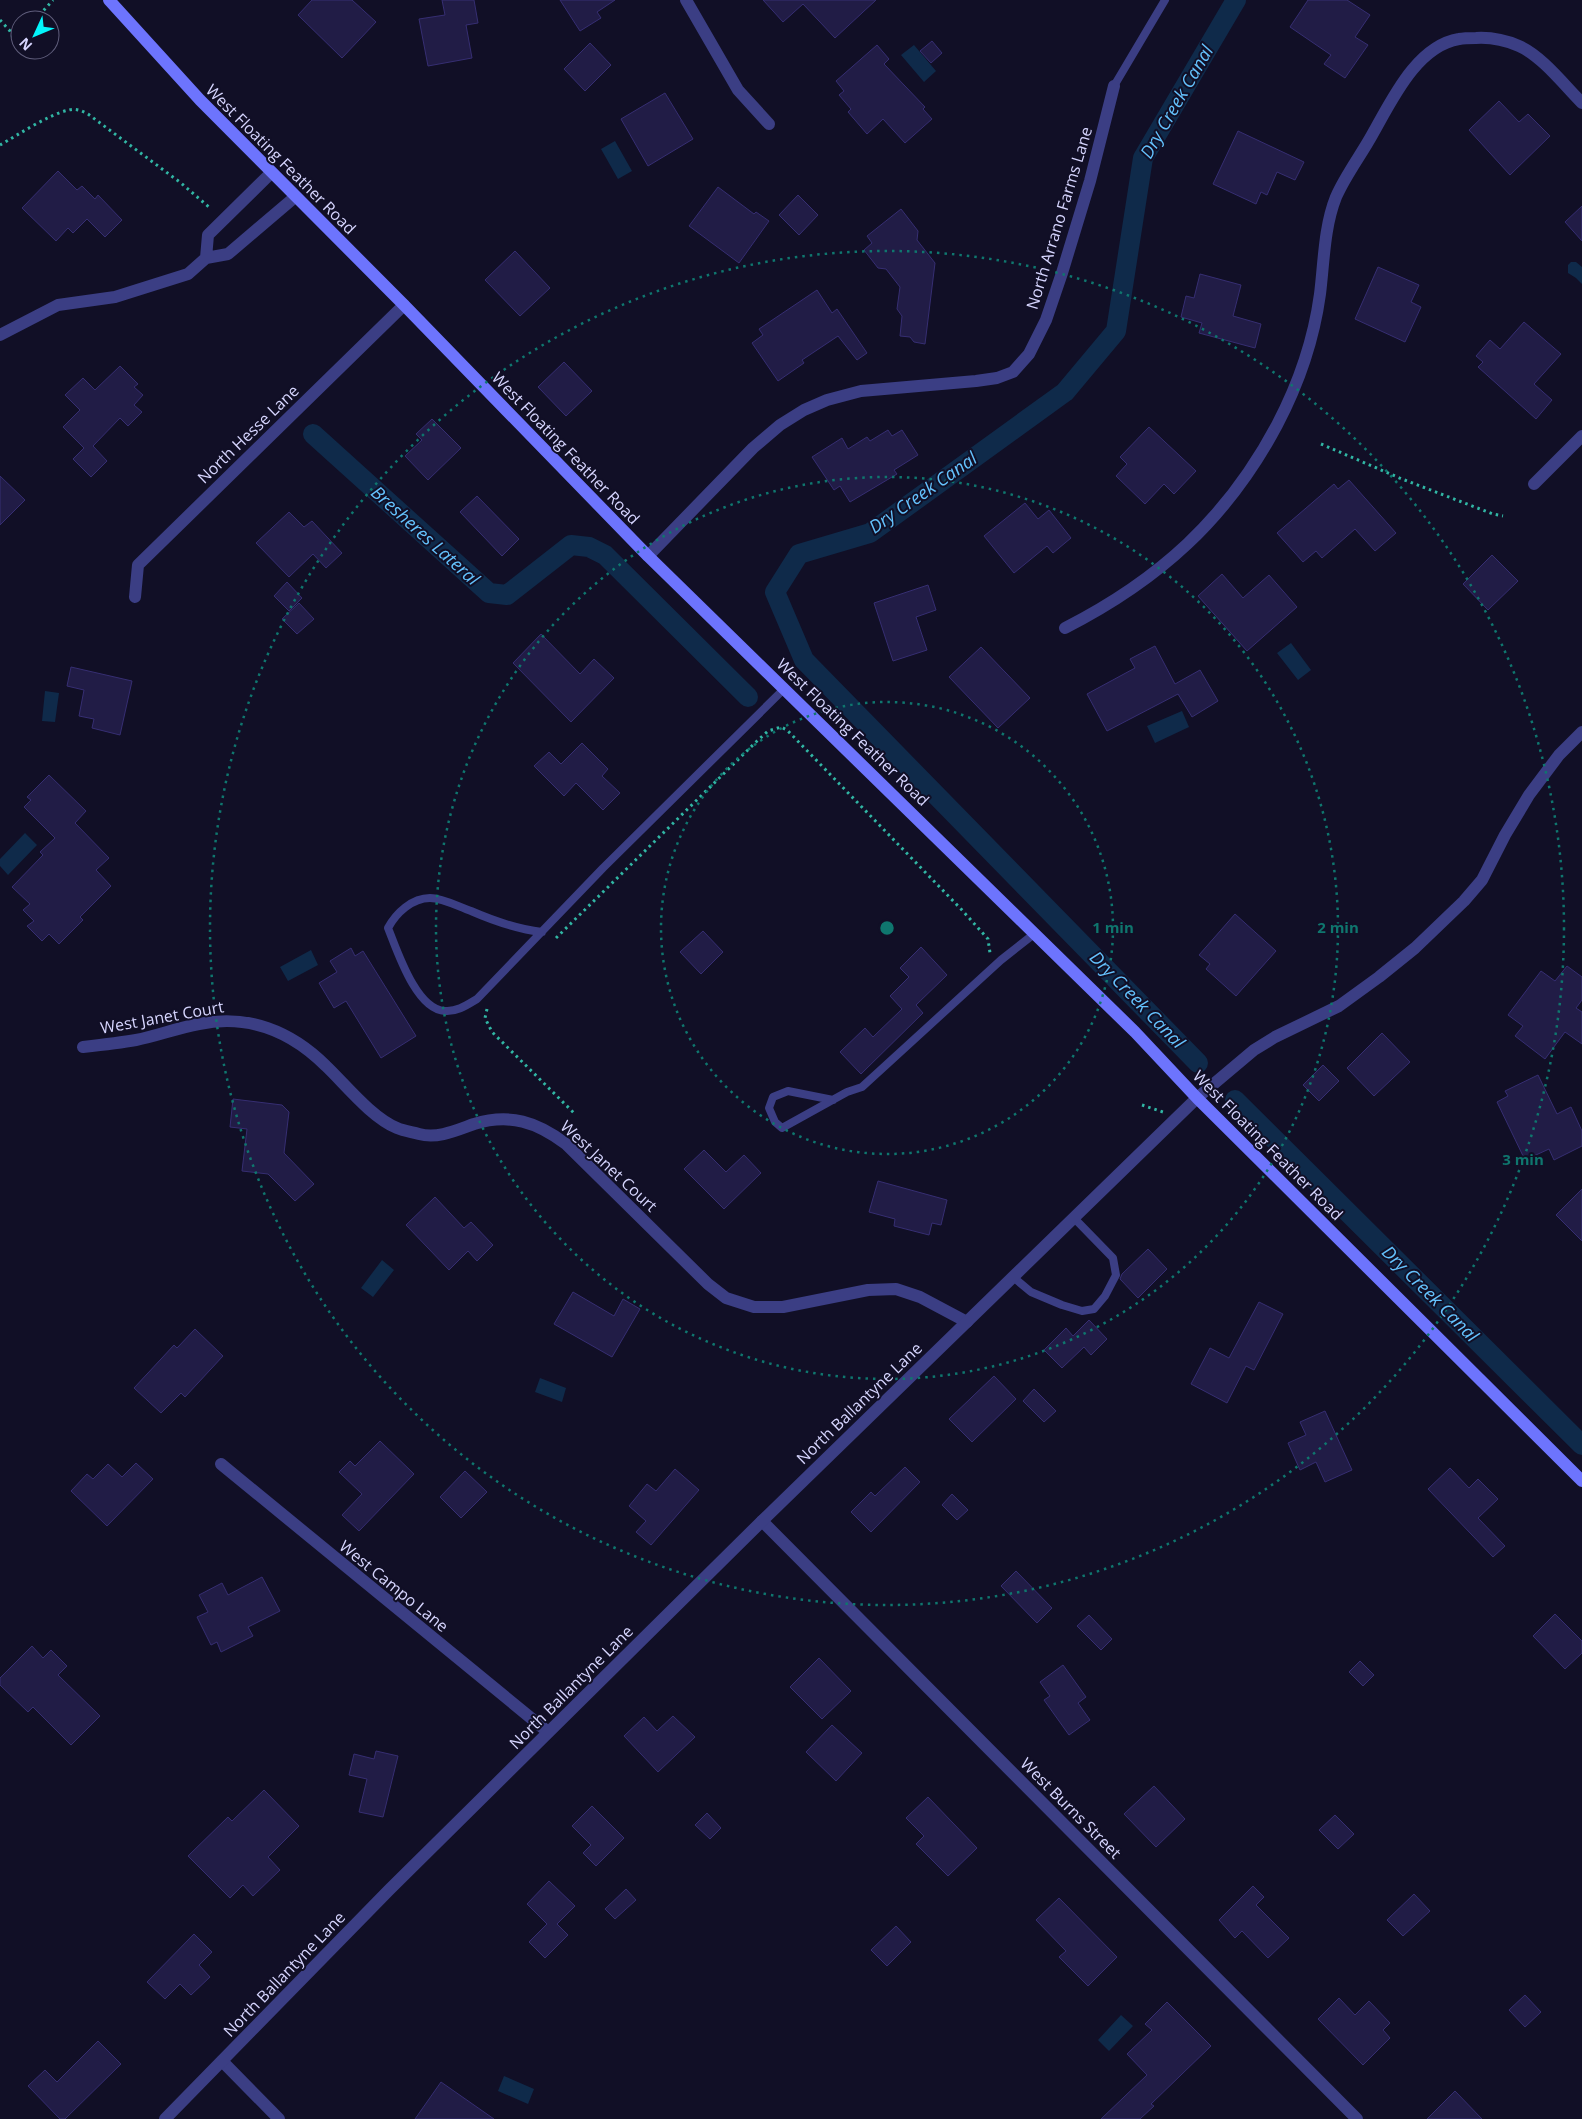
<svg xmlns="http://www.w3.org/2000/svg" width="1582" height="2119" font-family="'Open Sans',sans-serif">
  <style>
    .water { fill: #0f2a4a }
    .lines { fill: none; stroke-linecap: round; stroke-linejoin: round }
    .canal { stroke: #0f2a4a; stroke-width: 20 }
    .building { fill: #211c46; stroke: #362e72 }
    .path { stroke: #31b6a4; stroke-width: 3; stroke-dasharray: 2.5 4; stroke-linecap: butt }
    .service { stroke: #3b3e84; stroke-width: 8 }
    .minor { stroke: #3b3e84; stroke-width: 12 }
    .tertiary { stroke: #3b3e84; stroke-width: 12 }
    .secondary { stroke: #6d74fd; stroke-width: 12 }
    .ring { fill: none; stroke: #0f766e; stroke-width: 2.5; stroke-dasharray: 2.5 5 }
    .labels { text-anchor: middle; stroke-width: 4; stroke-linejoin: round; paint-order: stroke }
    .street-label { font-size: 16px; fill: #d6d5fe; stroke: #110f26 }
    .water-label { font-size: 18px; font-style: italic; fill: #64c2fd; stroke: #110f26 }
    .centre { fill: #0f766e; stroke: #110f26; stroke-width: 2.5 }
    .ring-label { font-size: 15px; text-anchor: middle; font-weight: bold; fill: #0f766e; stroke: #110f26; stroke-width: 4; stroke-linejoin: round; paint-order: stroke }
  </style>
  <rect width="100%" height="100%" fill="#110f26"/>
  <path class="water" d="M914,45l22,26 -12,11 -23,-27z
    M615,141l17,30 -14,8 -17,-30z
    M1571,262h5l6,5v17l-6,-6 -8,-5v-8z
    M1291,643l20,27 -13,10 -21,-27z
    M45,691l14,2 -4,29 -13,-1z
    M1182,711l7,16 -34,16 -8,-17z
    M25,833l12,12 -29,30 -8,-9v-7z
    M311,950l7,15 -30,16 -8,-14z
    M382,1260l12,10 -21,27 -12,-9z
    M540,1378l26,10 -4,14 -27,-10z
    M1121,2015l12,11 -24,25 -11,-11z
    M504,2076l30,13 -6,15 -30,-13z"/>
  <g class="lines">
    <path class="canal" d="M313,434l176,159 18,2 64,-50 18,2 16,8 143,142
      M1198,1063l-394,-403 -29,-68 24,-38 71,-21 195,-141 51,-61 27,-173 93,-158
      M1235,1100l347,345"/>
  </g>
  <path class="building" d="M312,0h40l24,22 -34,36 -44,-43z
    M442,0h32l4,23 -12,2 6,33 -44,8 -9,-47 26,-4z
    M560,0h55l-18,12 4,6 -21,13z
    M763,0h113l-41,38 -32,-34 -20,18z
    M1308,0h39l23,15 -15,22 13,8 -23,33 -21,-14 7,-9 -41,-28z
    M932,41l10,12 -11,10 -11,-12z
    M590,43l21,22 -26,26 -21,-22z
    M877,45l12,14 -5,5 41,43 -2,2 9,10 -27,24 -22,-24 -16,15 -19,-22 3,-3 -12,-14 5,-4 -8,-10z
    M665,93l28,46 -45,27 -27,-47z
    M1499,101l20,21 9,-8 22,22 -40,39 -41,-45z
    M1238,131l66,31 -9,18 -18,-8 -10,23 -6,-3 -5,12 -43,-20z
    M58,171l19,19 5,-4 13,13 3,-4 24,25 -17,17 -18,-18 -14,14 -5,-5 -12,13 -34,-33z
    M718,187l36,27 2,-2 13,9 -30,42 -50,-37z
    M798,195l20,20 -19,20 -20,-20z
    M1582,206v35l-17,-19z
    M901,209l17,22 -1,9 18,23 -10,81 -11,-2 -4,-5 -10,-1 2,-20 -5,-7 3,-22 -14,-18 -8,-1 -14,-18 8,-7 -5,-7z
    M515,251l35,37 -30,28 -35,-36z
    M1378,267l41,18 -8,17 10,5 -16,35 -50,-23z
    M1200,274l41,11 -8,31 28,8 -6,24 -56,-15 3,-10 -21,-6 5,-21 8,2z
    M817,290l15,23 5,-4 30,44 -10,7 -19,-24 -36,24 2,3 -26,18 -26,-38 11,-8 -4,-6z
    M1524,322l37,32 -27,30 18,16 -16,19 -58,-52 5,-5 -7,-6 14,-16 10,9z
    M564,362l28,29 -26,25 -28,-29z
    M120,366l18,18 -4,3 9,8 -9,10 8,7 -14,14 -8,-8 -27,28 14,15 -16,16 -18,-18 11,-11 -21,-21 17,-17 -15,-15 18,-17 12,12z
    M432,419l29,29 -33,32 -23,-24 17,-16 -6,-6z
    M1149,427l47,44 -22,23 -10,-10 -19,20 -29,-28 11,-12 -7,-7z
    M888,430l4,6 10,-6 16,25 -24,15 3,4 -47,28 -10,-16 -6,4 -22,-33 30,-19 6,11 19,-12 3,4z
    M0,476l25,24 -25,25z
    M1349,480l47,53 -21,18 -20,-22 -33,29 -6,-7 -13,11 -26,-29 57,-49 4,5z
    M477,496l42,43 -17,17 -42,-44z
    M1025,503l13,16 11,-9 22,28 -18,15 -6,-7 -33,27 -30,-37z
    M289,512l15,15 8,-6 30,32 -16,15 -13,-14 -24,23 -33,-34z
    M1492,555l26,26 -30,29 -25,-26z
    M1222,574l21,24 26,-23 28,32 -50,44 -49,-55z
    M287,582l15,16 -13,13 -15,-15z
    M928,585l8,25 -20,7 11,33 -34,11 -19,-58z
    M299,603l15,16 -17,15 -15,-15z
    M541,634l39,40 14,-15 20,19 -43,44 -58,-59z
    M1155,646l20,38 25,-14 18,31 -26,16 -14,-23 -71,37 -20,-37 48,-26 -5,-9z
    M981,647l49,51 -32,30 -49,-51z
    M71,667l61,14 -12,54 -28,-7 2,-9 -15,-3 5,-26 -17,-4z
    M582,743l26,26 -6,7 18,17 -17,17 -27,-27 -12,13 -30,-30 15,-14 12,12z
    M49,775l37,36 -11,12 34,35 -13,12 15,16 -31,31 3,3 -24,24 -10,-10 -7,7 -15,-15 7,-5 -11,-11 7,-6 -18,-17 31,-32 -3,-3 15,-14 -31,-31 7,-7 -4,-3z
    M1235,914l41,37 -40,45 -30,-27 4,-5 -11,-9z
    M703,931l20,21 -22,22 -21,-22z
    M921,947l26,28 -31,30 7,8 -62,61 -21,-22 25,-24 8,9 29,-28 -12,-13 19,-19 -9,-9z
    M351,948l4,8 8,-5 53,85 -35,22 -35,-57 -12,7 -15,-25 18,-11 -7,-11z
    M1567,966l15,11v23l-6,8 6,4v32l-17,-12 -20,27 -30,-23 8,-10 -15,-11 33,-44 14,10z
    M1382,1033l28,29 -36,34 -27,-28z
    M1323,1065l16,16 -20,20 -16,-16z
    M1538,1075l19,39 14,-7 11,24v15l-28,14 -5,-11 -24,11 -28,-58 11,-6 -3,-5z
    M233,1099l49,6 7,7 -5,41 30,31 -19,17 -27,-27 -26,-3 5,-42 -17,-2z
    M704,1150l22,22 18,-17 17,18 -37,36 -40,-40z
    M878,1181l69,19 -6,25 -9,-2 -3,12 -35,-9 1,-7 -26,-7z
    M1582,1189v52l-26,-26z
    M435,1197l29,31 7,-6 22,23 -16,16 -9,-10 -19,19 -43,-45z
    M1148,1249l19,20 -29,29 -18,-19 2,-5z
    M573,1292l41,24 9,-17 17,10 -28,48 -58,-33z
    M1259,1302l24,12 -29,56 -8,-4 -19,37 -36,-19 19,-36 19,10z
    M1089,1320l18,19 -16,16 -7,-8 -22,21 -18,-18 22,-22 7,8z
    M195,1329l28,27 -38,41 -4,-4 -20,20 -27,-25 40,-43 3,3z
    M994,1376l22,23 -44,43 -23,-23z
    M1034,1389l22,22 -12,11 -21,-21z
    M1325,1411l27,59 -27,12 -9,-20 -16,8 -12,-27 18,-8 -6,-13z
    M380,1441l34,33 -55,57 -17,-16 20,-21 -23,-22 11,-11 5,5z
    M136,1463l17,16 -46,47 -36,-35 16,-17 6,5 15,-15 14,13z
    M905,1467l15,15 -49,50 -20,-20 20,-20 4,4z
    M1450,1468l19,20 9,-9 20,20 -20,19 27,28 -12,11 -65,-68z
    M675,1469l24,21 -48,55 -15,-13 10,-11 -17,-15 18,-22 9,7z
    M465,1471l22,21 -26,26 -21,-21z
    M952,1494l16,16 -11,10 -15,-15z
    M1016,1571l36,37 -15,15 -36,-37z
    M262,1577l18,34 -32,16 5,9 -32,16 -4,-10 -6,3 -14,-28 11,-5 -9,-17 23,-12 6,12z
    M1555,1614l27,27v12l-17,16 -32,-33z
    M1089,1615l23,24 -11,11 -24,-24z
    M32,1646l11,12 8,-8 16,16 -9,9 42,41 -29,29 -38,-38 -5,5 -28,-27v-7z
    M819,1658l32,33 -29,28 -32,-32z
    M1360,1661l14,14 -11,11 -14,-14z
    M1063,1665l23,32 -8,6 12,17 -21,15 -25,-35 6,-4 -10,-14z
    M673,1716l22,21 -37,35 -34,-36 20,-19 13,14z
    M832,1725l30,28 -26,28 -30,-29z
    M376,1751l22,5 -15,61 -24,-5 8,-33 -18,-4 5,-21 20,5z
    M1154,1786l31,33 -29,28 -32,-33z
    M264,1790l35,36 -31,31 12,13 -27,26 -10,-11 -13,13 -42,-42 40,-39 4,4z
    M928,1797l49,51 -29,28 -32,-32 8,-8 -18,-18z
    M592,1806l32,32 -28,28 -13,-13 8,-8 -19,-19z
    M707,1813l14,15 -11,11 -15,-14z
    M1335,1815l19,19 -16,15 -19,-19z
    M549,1881l26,25 -18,18 11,11 -23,23 -16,-16 18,-18 -20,-20z
    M1253,1886l11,11 -8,8 33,33 -21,20 -26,-27 -7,7 -16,-18z
    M626,1889l10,11 -21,19 -10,-10z
    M1414,1894l16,17 -27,25 -16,-16z
    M1059,1898l58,59 -29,29 -29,-29 7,-6 -30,-31z
    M896,1926l15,16 -24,24 -16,-16z
    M194,1934l18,18 -13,13 11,12 -19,18 -11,-11 -15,15 -18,-17z
    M1525,1995l16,17 -16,15 -16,-17z
    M1339,1998l16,17 14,-14 21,22 -7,7 7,8 -27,27 -45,-46z
    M1167,2002l44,44 -60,58 3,2 -14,13h-39l46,-44 -20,-21 25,-24 -7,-6z
    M98,2041l23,23 -56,55h-5l-32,-33 17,-16 12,12z
    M441,2082l53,37h-79z
    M1455,2091l27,28h-55z"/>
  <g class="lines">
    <path class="path" d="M0,20l10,11 5,11 5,-6
      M35,20l18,-20
      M0,145c18,-10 49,-31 69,-35 7,-2 13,1 19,4l93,69 29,25
      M1321,444l81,35 91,35 10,2
      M556,938l200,-196 12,-11 13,-4 6,3 174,179 27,30 2,14
      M487,1009l-2,9 7,14 83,82
      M1142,1105l21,7"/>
    <path class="service" d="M1114,86l51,-86
      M542,932c-26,-3 -48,-11 -71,-21 -12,-4 -28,-13 -41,-13 -18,0 -34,15 -42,30 9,22 28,82 57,83 12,1 22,-6 32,-12l126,-131 182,-180
      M833,1100l-45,-9 -15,6 -4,11 6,14 7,6 65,-36 15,-5 139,-127 33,-26
      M1013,1277l18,15 31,13 20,6 12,-2 11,-13 11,-21 -3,-17 -39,-40"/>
    <path class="minor" d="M686,0l52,90 31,34
      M271,173l-63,62 -2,23 22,-4 67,-57
      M0,335l58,-30 57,-8 73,-23 18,-16
      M1534,484l48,-48
      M648,556l105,-108 27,-23 24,-15 23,-10 34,-9 115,-10 21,-3 16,-6 16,-18 17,-34 16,-47 28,-92 24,-95
      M135,597l3,-32 266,-260
      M1065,628c94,-48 162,-109 212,-203 21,-40 37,-87 43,-131 4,-32 4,-67 16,-97 9,-21 25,-42 36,-62 19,-33 44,-89 87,-96 5,-1 12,-1 17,-1 17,-1 29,2 43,8 23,10 46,40 63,57
      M83,1047c18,-2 36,-4 53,-7 21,-4 41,-12 63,-16 49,-10 92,7 127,42 20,19 45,51 71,62 7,3 15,4 22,6 19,5 38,-4 55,-10 36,-11 63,-2 92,20l142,140 18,14 28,9h29l85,-17 28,-1 24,8 47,25
      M221,1464l327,268
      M762,1521l595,598
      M222,2061l57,58"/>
    <path class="tertiary" d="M165,2119l224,-229 373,-369 435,-423 57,-48 21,-13 64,-31 40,-29 36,-29 49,-47 18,-21 23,-45 24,-40 30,-40 23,-23"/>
    <path class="secondary" d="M109,0l91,100 204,205 244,251 487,476 62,66 385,383"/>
  </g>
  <g class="ring">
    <circle cx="887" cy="928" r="226"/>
    <circle cx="887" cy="928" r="451"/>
    <circle cx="887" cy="928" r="677"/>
  </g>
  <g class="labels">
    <g class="street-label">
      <text transform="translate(281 159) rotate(45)" y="6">West Floating Feather Road</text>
      <text transform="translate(1059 218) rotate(-73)" y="6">North Arrano Farms Lane</text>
      <text transform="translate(248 434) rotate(-44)" y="6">North Hesse Lane</text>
      <text transform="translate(566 448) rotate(46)" y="6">West Floating Feather Road</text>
      <text transform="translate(853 732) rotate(44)" y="6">West Floating Feather Road</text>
      <text transform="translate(162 1017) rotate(-10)" y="6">West Janet Court</text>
      <text transform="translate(1268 1145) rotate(45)" y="6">West Floating Feather Road</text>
      <text transform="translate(609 1166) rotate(43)" y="6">West Janet Court</text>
      <text transform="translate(859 1403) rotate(-44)" y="6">North Ballantyne Lane</text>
      <text transform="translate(394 1586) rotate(39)" y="6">West Campo Lane</text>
      <text transform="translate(571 1687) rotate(-45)" y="6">North Ballantyne Lane</text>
      <text transform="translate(1071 1808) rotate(45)" y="6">West Burns Street</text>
      <text transform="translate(284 1974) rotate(-46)" y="6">North Ballantyne Lane</text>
    </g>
    <g class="water-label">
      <text transform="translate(1177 102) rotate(-60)" y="6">Dry Creek Canal</text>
      <text transform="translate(923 493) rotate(-35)" y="6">Dry Creek Canal</text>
      <text transform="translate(425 536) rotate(42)" y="6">Bresheres Lateral</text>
      <text transform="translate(1137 1000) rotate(46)" y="6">Dry Creek Canal</text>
      <text transform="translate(1430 1294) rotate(45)" y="6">Dry Creek Canal</text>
    </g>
  </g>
  <circle cx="887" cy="928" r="8" class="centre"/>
  <g class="ring-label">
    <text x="1113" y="933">1 min</text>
    <text x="1338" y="933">2 min</text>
    <text x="1523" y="1165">3 min</text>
  </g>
  <g transform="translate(35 35) rotate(226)"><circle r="24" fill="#110f26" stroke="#605e7c"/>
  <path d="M0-4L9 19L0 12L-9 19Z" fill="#03f5fb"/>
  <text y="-8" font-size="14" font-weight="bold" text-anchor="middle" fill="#d6d5fe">N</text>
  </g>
</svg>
